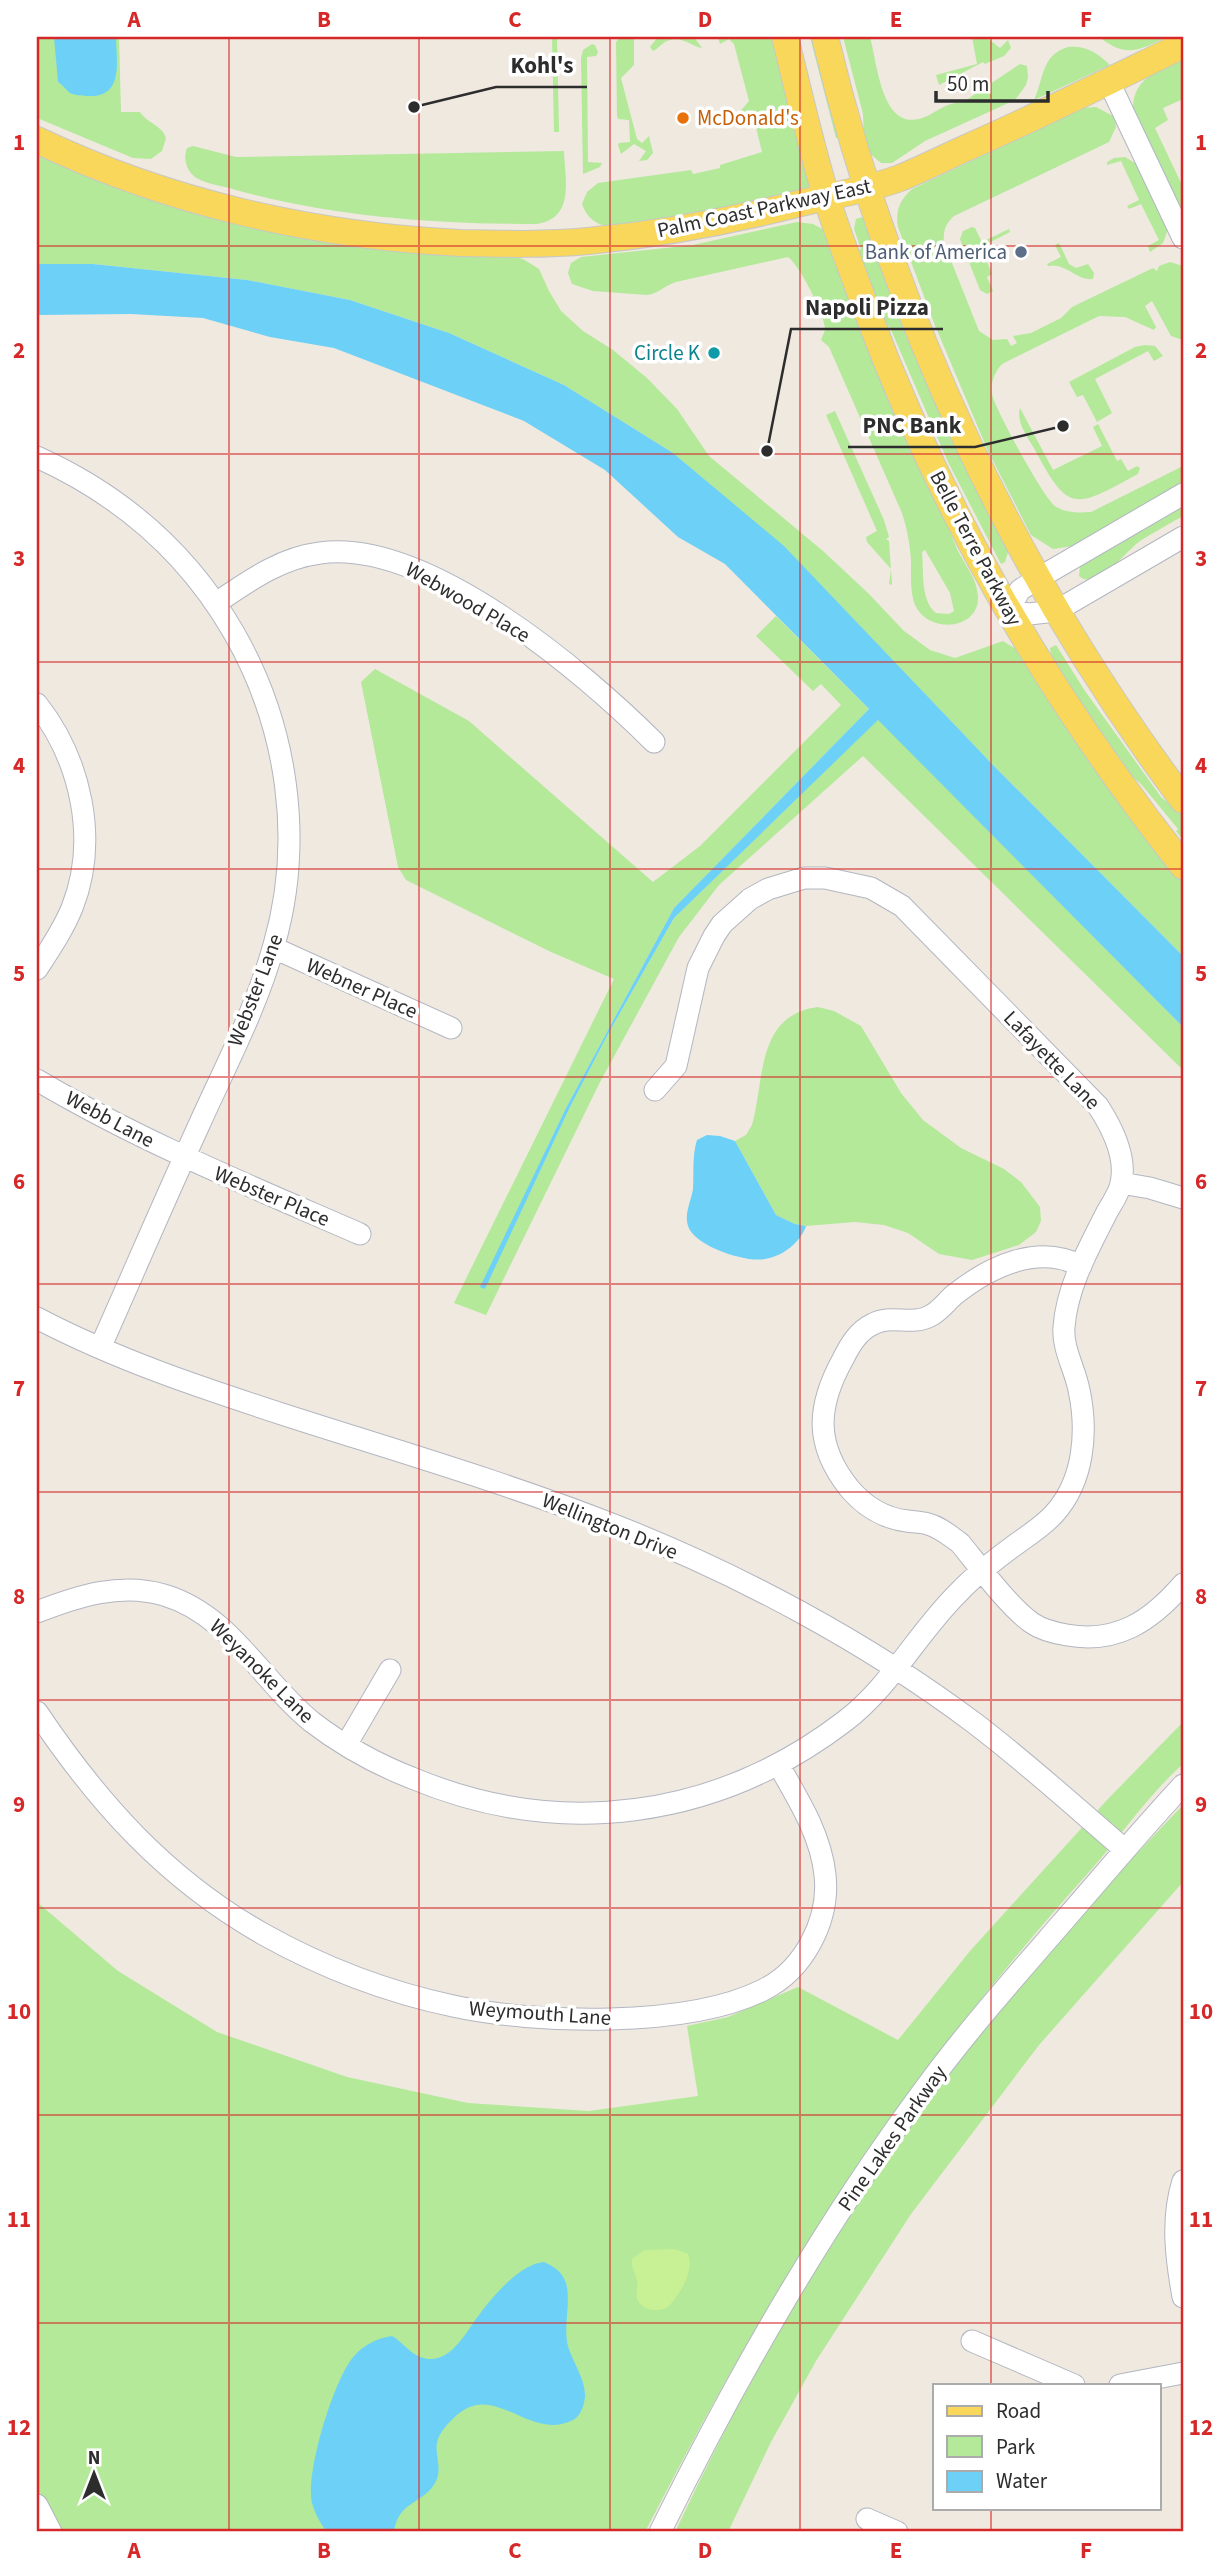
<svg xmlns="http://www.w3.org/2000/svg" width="1220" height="2569" font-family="'Source Sans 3',sans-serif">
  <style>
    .green { fill: #b3e999; fill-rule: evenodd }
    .pitch { fill: #c8f095 }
    .water { fill: #6dd0f6 }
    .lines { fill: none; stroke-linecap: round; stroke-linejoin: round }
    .minor-casing { stroke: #b3b6c1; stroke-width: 23 }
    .major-casing { stroke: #c8c8c8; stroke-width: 28 }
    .minor { stroke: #fff; stroke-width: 21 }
    .major { stroke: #f9d75a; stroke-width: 26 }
    .grid { fill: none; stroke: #d62828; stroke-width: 2; stroke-opacity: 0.55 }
    .food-dot { fill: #e8710a; stroke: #fff; stroke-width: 2.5 }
    .service-dot { fill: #5c6f8a; stroke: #fff; stroke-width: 2.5 }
    .culture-dot { fill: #0f9aa8; stroke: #fff; stroke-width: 2.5 }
    .labels { text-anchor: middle; stroke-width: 7; stroke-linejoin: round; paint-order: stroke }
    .food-label { font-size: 21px; fill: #c56008; stroke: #fff; text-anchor: start }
    .street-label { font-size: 21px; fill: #2d2d2d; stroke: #fff }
    .service-label { font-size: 21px; fill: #4e5e75; stroke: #fff; text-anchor: end }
    .culture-label { font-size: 21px; fill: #0d838f; stroke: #fff; text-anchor: end }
    .leader { fill: none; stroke: #2d2d2d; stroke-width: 2.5 }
    .callout-dot { fill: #2d2d2d; stroke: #fff; stroke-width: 2.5 }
    .callout-label { font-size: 23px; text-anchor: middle; font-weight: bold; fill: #2d2d2d; stroke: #fff; stroke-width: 7; stroke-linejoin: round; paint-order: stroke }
    .neatline { fill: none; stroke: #d62828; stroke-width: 2.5 }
    .grid-label { font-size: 23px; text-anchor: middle; font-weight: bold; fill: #d62828 }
  </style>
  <rect width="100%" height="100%" fill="#efe9e0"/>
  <path class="green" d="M37,37h82l2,75h19c8,12 22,13 26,26l-4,13 -11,8 -18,-1 -96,-40z
    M552,37h5l2,95h-5z
    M620,37h14v28l-13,13 16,61 5,4 7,-7 4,17 -6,7 -8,1 7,-10 -12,-7 -13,10 -3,-9 1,-2 11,-1 -1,-22 -11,-1 -1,-3 -1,-74z
    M658,37h36l8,11c-11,-2 -21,-13 -35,-7 -5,2 -9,8 -14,10l-3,-4z
    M718,37h58l37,144 -7,9 -32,10 -164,27c-14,-2 -23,-9 -28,-23l5,-12 11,-9 93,-13 2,4 27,-6v-3l42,-13 -8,-33 -5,-4 -9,6 -2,-7 11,-13 -15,-57 -5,-5 -9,5z
    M810,37h7l21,101h-2z
    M843,37h27c8,29 12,100 57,79 11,-5 22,-15 35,-13l58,-39 7,2 1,11 -2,8 -11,15 -90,41 -33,22h-11l-13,-11 -4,-11 -1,-27z
    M972,37h14l14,11 8,-8 3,8 -7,8 -19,8 -2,-2 -44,23 -3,-10 41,-11z
    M1099,37h68c-29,14 -41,21 -68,0z
    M592,44l3,1 3,7 -2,4 -9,1 1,105 14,1 -2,4 -17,7 -2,-116 2,-8z
    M1068,47c17,-2 30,6 42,18l-76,35c10,-21 7,-45 34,-53z
    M1183,59v40l-20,9 5,12 -13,8 26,55 2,-1v34l-50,-109c1,-30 27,-37 50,-48z
    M1096,107l19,10 1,10 -7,15 -155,74c-9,8 -11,16 -10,27l35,88 14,9 14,-1 4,7 6,-3 -4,-7 18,-3 30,-15 11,-11 81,-39 4,3 2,-5 11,-4 13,4v74l-12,-4 -19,-35 -7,5 11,21 -2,3 -29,-13 -26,-1 -97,48c-7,8 -12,18 -10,30 2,13 52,105 63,112 10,7 25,7 36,6l92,-46v18l-110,62 -20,3 -22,-14 -43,-84 -54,-128 -36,-96c-3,-15 2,-28 14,-38l170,-81z
    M193,146l43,11 328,-6c1,29 11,67 -27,73 -101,0 -203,-7 -301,-34 -12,-4 -31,-6 -41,-13 -9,-7 -12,-19 -8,-29z
    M37,150l68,27 418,82 16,10 10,22 12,20 22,20 30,19 34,28 30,31 32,47 114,95 46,43 35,37 26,19 25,8 48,-17 18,11 138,199 24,29v76l-190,-191 -209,-218 -111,-94 -109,-68 -115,-52 -99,-33 -103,-20 -154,-16h-56z
    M1125,157l15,9 28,63 -5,14 -13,9 -2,-6 11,-6 -18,-36 -12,5 -2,-3 12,-6 -18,-39 -14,4v-3l7,-4z
    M866,216l143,333 -4,13 -4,2 -53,-102 -57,-132 -19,-25 -19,-52 8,-4 -7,-20 2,-10z
    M797,222l16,2 11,6 134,321c6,12 17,26 19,39 9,39 -47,47 -62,15 -5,-13 -4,-30 -4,-44 -1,-17 -4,-32 -9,-48l-73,-166 -8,-7c1,-3 3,-7 4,-10 1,-13 -26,-66 -37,-73l-112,25c-11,3 -18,12 -29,13l-54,-4 -21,-7 -4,-11 3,-10 10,-6 112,-12zM925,550l25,43 4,18 -5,3 -13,-1c-16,-13 -12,-42 -14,-61z
    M972,227l3,1 7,14 27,-13 1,3 -29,15 11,27 -5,3 6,14 -6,3 -7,-4 -20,-51 3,-8z
    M1059,243l10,21 7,4 12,-4 6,9 -1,6c-17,2 -27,-17 -45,-13l-1,-2 14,-7 -6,-12z
    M1145,345l10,1 8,10 -9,5 -6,-10 -53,28 17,34 -15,9 -14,-27 -6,2 -8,-15 66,-35z
    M1020,408l33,62 49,-24 -9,-19 5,-3 19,37 4,-2 7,12 9,-5 3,2 -2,6c-63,34 -69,41 -104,-26 -7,-12 -18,-26 -14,-40z
    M835,411l49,109 5,17 -3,2 3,2 3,44 -3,-1 2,-15 -24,-27 -1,-5 11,-6 -51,-116z
    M1183,505v11c-14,8 -29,16 -43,25 -13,9 -44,51 -61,35l1,-10z
    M776,616l93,93 -195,199 -108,200 -85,179 4,1 84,-179 39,-75 66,-116 204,-199 305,308v43l-320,-314 -144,129 -40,52 -80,147 -113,231 -32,-12 160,-324 -63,-27 -145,-72 -8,-13 -37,-185 14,-13 94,52 184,161 47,-36 141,-141 -20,-21 -8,7 -57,-55z
    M1056,645l29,46 76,106 22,18v25l-7,-9 2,-2 -37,-45 -20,-17 -69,-106 -2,-13z
    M818,1007l16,4 27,15 40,67 22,27 38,28 43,21 17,13 19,25 1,14 -5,11 -17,13 -47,15 -33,-6 -31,-21 -24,-8 -29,-3 -49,4 -11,-2 -19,-9 -41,-74 11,-6 6,-10c13,-46 4,-110 66,-118z
    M1183,1722v42c-36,32 -62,72 -94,108 -105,117 -203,245 -286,379 -58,91 -109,186 -158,281h-608v-630l81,69 99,61 130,45 121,26 121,8 109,-15 -11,-70 41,-9 70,-30 100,53 72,-89 137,-151z
    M1183,1805v77l-144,163 -128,169 -95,147 -45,81 -43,90h-53c50,-105 104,-209 167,-307 98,-152 216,-291 341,-420z"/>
  <path class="pitch" d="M675,2249l13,5c7,17 -9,42 -21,54 -10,4 -26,3 -30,-10 -1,-5 1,-11 0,-17 -2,-9 -6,-13 -5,-22l12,-9z"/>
  <path class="water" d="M54,37h62c0,22 8,57 -23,59 -7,0 -17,0 -23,-3 -4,-3 -7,-8 -12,-11z
    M37,264h56l154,16 103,20 99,33 115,52 109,68 111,93 209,219 190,191v71l-305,-307 -204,198 -66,116 -39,75 -84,180 -5,-2 86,-179 108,-200 195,-199 -144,-145 -47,-27 -73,-67 -81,-49 -190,-73 -64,-11 -67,-19 -72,-4 -94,1z
    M707,1135l13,1 15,5 41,74 19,9 11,2c-6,17 -23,30 -41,33 -19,4 -71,-13 -77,-33 -4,-12 3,-25 5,-37 1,-17 -1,-33 4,-49z
    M544,2262c11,5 18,10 22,21 5,19 -2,40 1,59 4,19 19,36 18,55 -1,8 -4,19 -12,23 -43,22 -77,-38 -115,-6 -7,6 -17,16 -20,25 -5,13 5,28 -2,42 -11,23 -38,19 -42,51h-67c-6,-8 -12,-18 -15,-29 -7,-29 22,-126 43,-148 10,-11 23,-17 37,-19 9,5 16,15 26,20 30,14 47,-23 61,-41 14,-19 41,-51 65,-53z"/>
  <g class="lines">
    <defs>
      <path id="minor" d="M1108,80l75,158
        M37,457c84,38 151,96 197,176 54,94 70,208 40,312 -17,62 -49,122 -75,180 -34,74 -66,149 -99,223
        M1183,494l-146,85 -17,11 -12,20 21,4 27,-3 127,-74
        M216,603c33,-22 64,-45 104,-50 106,-15 263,118 334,189
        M37,704c44,56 62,136 35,204 -9,22 -22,41 -35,61
        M274,948l177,80
        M37,1080c103,61 213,106 323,154
        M1121,1183l29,5 33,10
        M1081,1266c-43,-23 -92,1 -127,29 -8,7 -14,16 -24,21 -18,10 -39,-2 -57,8 -15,7 -23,21 -30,35 -26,47 -29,85 6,129 15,18 34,30 58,33 7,1 14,1 21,3 12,3 22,12 32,19 18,22 49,64 72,80 10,7 23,10 35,12 50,9 84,-14 116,-51
        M37,1318c80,42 165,70 251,98 109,35 219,67 326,109 125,49 252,117 359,197 53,40 101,84 151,127
        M37,1612c41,-16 84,-30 127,-17 67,20 97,86 148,127 30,23 64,42 100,56 148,62 305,41 433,-57 46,-35 73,-89 114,-129 17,-18 37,-33 56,-47 14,-10 28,-19 39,-31 30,-33 34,-82 25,-124 -4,-21 -17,-42 -15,-63 3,-41 25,-79 43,-115 5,-9 13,-20 14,-29 6,-26 -10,-57 -23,-77l-196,-200 -31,-18 -46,-10h-21l-36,11 -18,10 -28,25 -8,12 -16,32 -22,98 -21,24
        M37,1712c61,91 129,167 226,222 59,33 124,58 190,72 82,18 234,22 310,-16 41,-20 67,-70 62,-115 -4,-40 -27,-76 -47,-111
        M346,1745l44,-75
        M1183,2181c-12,38 -7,77 0,116
        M972,2341l102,44
        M1120,2385l63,-12
        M37,2505l14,27
        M867,2519l30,13
        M660,2532c77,-155 162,-305 266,-445 42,-57 89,-110 135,-163 41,-47 80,-94 122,-139"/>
      <path id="major" d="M785,37c13,53 25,106 41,159 11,37 26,73 39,110 77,207 181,386 318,560
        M825,37c66,276 188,536 358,763
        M37,140c132,63 278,96 424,103 42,1 85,2 127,-2 72,-7 143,-20 213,-38 32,-8 67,-13 99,-25 22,-9 44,-20 66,-30 73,-32 145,-68 217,-103"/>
    </defs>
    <use href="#minor" class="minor-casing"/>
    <use href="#major" class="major-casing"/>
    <use href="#minor" class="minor"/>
    <use href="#major" class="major"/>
  </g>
  <path class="grid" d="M229,37v2495M419,37v2495M610,37v2495M800,37v2495M991,37v2348M37,246h1146M37,454h1146M37,662h1146M37,869h1146M37,1077h1146M37,1284h1146M37,1492h1146M37,1700h1146M37,1908h1146M37,2115h1146M37,2323h1146M991,2508v24"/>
  <circle class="food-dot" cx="683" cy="118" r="7"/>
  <circle class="service-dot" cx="1021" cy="252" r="7"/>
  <circle class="culture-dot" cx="714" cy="353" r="7"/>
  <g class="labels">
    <g class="food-label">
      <text x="697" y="125">McDonald's</text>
    </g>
    <g class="street-label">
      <text transform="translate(764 208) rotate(-12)" y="7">Palm Coast Parkway East</text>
      <text transform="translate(976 548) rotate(62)" y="7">Belle Terre Parkway</text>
      <text transform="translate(468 602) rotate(30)" y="7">Webwood Place</text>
      <text transform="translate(362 988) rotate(24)" y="7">Webner Place</text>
      <text transform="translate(255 990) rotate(-69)" y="7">Webster Lane</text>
      <text transform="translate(1052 1060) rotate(46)" y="7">Lafayette Lane</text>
      <text transform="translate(110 1119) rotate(28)" y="7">Webb Lane</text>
      <text transform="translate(272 1196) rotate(23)" y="7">Webster Place</text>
      <text transform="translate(610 1526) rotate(22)" y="7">Wellington Drive</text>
      <text transform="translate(262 1671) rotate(45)" y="7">Weyanoke Lane</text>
      <text transform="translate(540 2013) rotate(4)" y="7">Weymouth Lane</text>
      <text transform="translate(892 2138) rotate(-55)" y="7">Pine Lakes Parkway</text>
    </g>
    <g class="service-label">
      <text x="1007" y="259">Bank of America</text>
    </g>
    <g class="culture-label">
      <text x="700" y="360">Circle K</text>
    </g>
  </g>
  <path class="leader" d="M414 107L496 87H587M767 451L791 329H943M1063 426L975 447H848"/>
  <g class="callout-dot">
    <circle cx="414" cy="107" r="7"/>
    <circle cx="767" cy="451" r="7"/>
    <circle cx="1063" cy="426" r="7"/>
  </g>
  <g class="callout-label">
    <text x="542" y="73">Kohl's</text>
    <text x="867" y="315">Napoli Pizza</text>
    <text x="912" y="433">PNC Bank</text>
  </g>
  <rect width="1220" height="2569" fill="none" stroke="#ffffff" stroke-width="77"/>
  <rect x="933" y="2384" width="228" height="126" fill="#ffffff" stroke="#ababab" stroke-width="2"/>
  <rect x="947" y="2406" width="35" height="10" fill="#f9d75a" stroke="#ababab" stroke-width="2"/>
  <text x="996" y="2418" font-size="21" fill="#2d2d2d">Road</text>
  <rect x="947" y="2436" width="35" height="21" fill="#b3e999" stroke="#ababab" stroke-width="2"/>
  <text x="996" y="2454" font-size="21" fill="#2d2d2d">Park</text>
  <rect x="947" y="2471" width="35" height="21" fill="#6dd0f6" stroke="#ababab" stroke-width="2"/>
  <text x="996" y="2488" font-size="21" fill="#2d2d2d">Water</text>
  <g transform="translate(94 2474)" stroke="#ffffff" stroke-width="5" paint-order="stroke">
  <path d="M0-5L12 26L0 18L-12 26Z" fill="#2d2d2d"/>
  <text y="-10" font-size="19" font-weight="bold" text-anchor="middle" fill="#2d2d2d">N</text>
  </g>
  <path d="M936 91v10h112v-10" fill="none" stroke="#2d2d2d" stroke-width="3.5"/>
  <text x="947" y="91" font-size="21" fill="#2d2d2d" stroke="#ffffff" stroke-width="5" paint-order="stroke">50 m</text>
  <rect x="38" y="38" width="1144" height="2492" class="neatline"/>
  <g class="grid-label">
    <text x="134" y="27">A</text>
    <text x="324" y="27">B</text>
    <text x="515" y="27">C</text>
    <text x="705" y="27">D</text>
    <text x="896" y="27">E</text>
    <text x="1086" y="27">F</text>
    <text x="19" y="150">1</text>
    <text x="1201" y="150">1</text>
    <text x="19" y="358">2</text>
    <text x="1201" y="358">2</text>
    <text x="19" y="566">3</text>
    <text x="1201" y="566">3</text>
    <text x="19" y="773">4</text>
    <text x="1201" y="773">4</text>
    <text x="19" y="981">5</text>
    <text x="1201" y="981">5</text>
    <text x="19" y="1189">6</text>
    <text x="1201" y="1189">6</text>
    <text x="19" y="1396">7</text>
    <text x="1201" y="1396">7</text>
    <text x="19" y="1604">8</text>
    <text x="1201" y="1604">8</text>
    <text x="19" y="1812">9</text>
    <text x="1201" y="1812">9</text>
    <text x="19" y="2019">10</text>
    <text x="1201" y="2019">10</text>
    <text x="19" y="2227">11</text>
    <text x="1201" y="2227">11</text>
    <text x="19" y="2435">12</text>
    <text x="1201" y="2435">12</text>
    <text x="134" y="2558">A</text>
    <text x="324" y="2558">B</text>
    <text x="515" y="2558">C</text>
    <text x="705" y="2558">D</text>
    <text x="896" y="2558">E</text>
    <text x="1086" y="2558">F</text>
  </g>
</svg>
